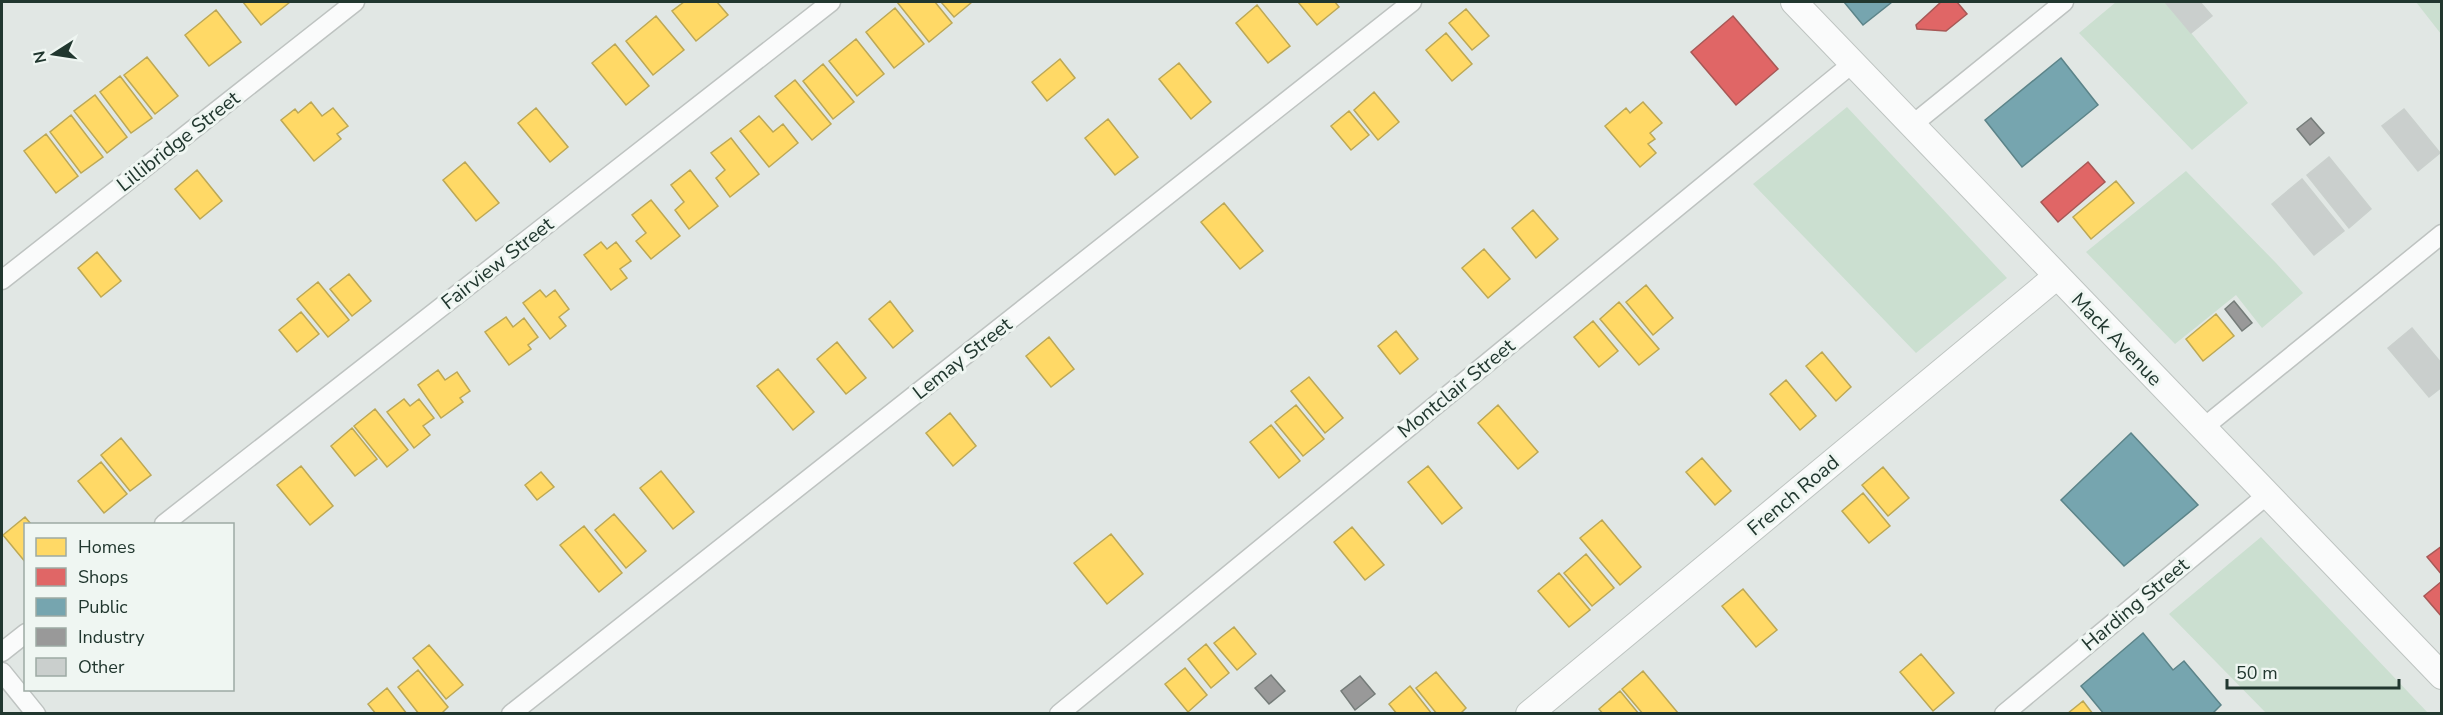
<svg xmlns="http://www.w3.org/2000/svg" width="2443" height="715" font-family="'Nunito Sans',sans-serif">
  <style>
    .green { fill: #cbdfd0 }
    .homes { fill: #ffd966; stroke: #bca856; stroke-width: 1.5 }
    .shops { fill: #e06666; stroke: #a75856; stroke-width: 1.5 }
    .public { fill: #76a5af; stroke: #5c8489; stroke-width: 1.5 }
    .industry { fill: #999; stroke: #757c79; stroke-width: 1.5 }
    .building { fill: #cacfcd; stroke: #cad0cd; stroke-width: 1.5 }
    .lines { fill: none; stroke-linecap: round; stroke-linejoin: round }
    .street-casing { stroke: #bec3c1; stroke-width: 21 }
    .secondary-casing { stroke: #bec4c1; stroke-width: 28 }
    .street { stroke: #fafbfb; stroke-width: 18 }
    .secondary { stroke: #fafbfb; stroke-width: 26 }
    .labels { text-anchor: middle; stroke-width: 6; stroke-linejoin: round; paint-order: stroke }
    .street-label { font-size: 20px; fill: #21372f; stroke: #eff6f2 }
  </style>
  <rect width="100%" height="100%" fill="#e1e7e4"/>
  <path class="green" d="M2116,2h50l82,101 -56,47 -113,-117z
    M2416,2h25v32z
    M1847,107l160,171 -91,75 -163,-169z
    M2186,171l90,92 27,30 -41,35 -26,-33 -61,49 -89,-92z
    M2261,537l167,176h-162l-97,-99z"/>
  <path class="homes" d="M243,2h47l-29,23z
    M684,2h33l11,13 -32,26 -24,-30z
    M897,2h38l17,21 -23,19z
    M941,2h31l-18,15z
    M1298,2h37l4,5 -22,18z
    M1257,5l33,41 -22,17 -32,-40z
    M895,8l29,36 -30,24 -28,-36z
    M1466,9l23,27 -17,14 -23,-27z
    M216,10l25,32 -32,24 -24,-31z
    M656,16l28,34 -31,25 -27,-34z
    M1446,33l26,31 -20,17 -26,-31z
    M856,39l28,35 -27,22 -28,-35z
    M615,44l34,42 -23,19 -34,-42z
    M147,57l31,39 -23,18 -31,-39z
    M1060,59l15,19 -28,23 -15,-19z
    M1179,63l32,39 -20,17 -32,-40z
    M823,64l31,38 -21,17 -30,-38z
    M120,76l32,42 -21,15 -31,-41z
    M795,80l36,44 -19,16 -37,-44z
    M1374,92l25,30 -21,18 -24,-30z
    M95,95l32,42 -20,16 -33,-42z
    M311,102l11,14 11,-8 15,18 -11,8 4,5 -27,22 -33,-41 14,-11 3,4z
    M1643,102l19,21 -12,10 5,6 -7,5 8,9 -16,14 -35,-41 21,-18 4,5z
    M536,108l32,39 -18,15 -32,-39z
    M1349,111l20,24 -18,15 -20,-24z
    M71,115l32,42 -22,16 -31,-41z
    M759,116l14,16 10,-8 15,19 -29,24 -29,-36z
    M1108,119l30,38 -23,18 -30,-37z
    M46,134l32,42 -22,17 -32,-42z
    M731,138l28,36 -29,23 -14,-19 9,-8 -14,-17z
    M465,162l34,41 -23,18 -33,-41z
    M197,170l25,31 -22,18 -25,-30z
    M690,170l28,36 -29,23 -14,-19 9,-8 -13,-17z
    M2116,181l18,22 -43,36 -18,-22z
    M651,200l29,36 -29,23 -15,-18 10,-8 -14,-18z
    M1224,203l39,48 -23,18 -39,-47z
    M1533,210l25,29 -22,19 -24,-30z
    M601,242l6,7 9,-7 15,19 -11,8 7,9 -16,12 -27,-35z
    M1484,249l26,30 -22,19 -26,-30z
    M97,252l24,29 -20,16 -23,-29z
    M349,274l22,27 -19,15 -22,-27z
    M318,282l31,38 -21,17 -31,-38z
    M1646,285l27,33 -20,17 -27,-33z
    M540,290l6,7 9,-7 14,19 -10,8 7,9 -16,13 -27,-36z
    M890,301l23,30 -20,17 -24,-29z
    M1619,302l40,47 -20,16 -39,-46z
    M301,312l18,22 -22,18 -18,-22z
    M2216,314l18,22 -31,25 -17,-22z
    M506,317l7,10 11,-9 14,19 -10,8 3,4 -22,16 -24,-33z
    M1593,321l25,30 -19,16 -25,-30z
    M1396,331l22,28 -18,15 -22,-28z
    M1049,337l25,32 -23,18 -25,-31z
    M837,342l29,36 -20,16 -29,-35z
    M1822,352l29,35 -15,14 -30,-35z
    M778,369l36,43 -21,18 -36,-44z
    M438,370l7,10 12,-8 13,19 -10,7 3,4 -22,16 -23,-33z
    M1309,377l34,41 -18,15 -34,-42z
    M1786,380l30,36 -16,14 -30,-36z
    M404,399l6,7 9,-7 15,19 -11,8 7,9 -16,13 -27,-36z
    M1296,405l28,34 -21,17 -28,-34z
    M1498,405l40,47 -20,17 -40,-46z
    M375,409l33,41 -21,17 -33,-41z
    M950,413l26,33 -23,20 -27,-33z
    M1271,425l29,36 -21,17 -29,-36z
    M352,428l25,31 -22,17 -24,-30z
    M121,438l30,37 -21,16 -29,-36z
    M1702,458l29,33 -16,14 -29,-33z
    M101,462l26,32 -23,19 -26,-32z
    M301,466l32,40 -23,19 -33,-40z
    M1428,466l34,42 -20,16 -34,-42z
    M1883,467l26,31 -21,18 -26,-31z
    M661,471l33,41 -21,17 -33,-41z
    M541,472l13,15 -17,13 -12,-15z
    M1863,493l27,33 -21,17 -27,-32z
    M614,514l32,37 -20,17 -31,-38z
    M25,517l6,7h-5v39l-23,-28z
    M1602,520l39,47 -21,18 -40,-47z
    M584,526l38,47 -23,19 -39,-47z
    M1352,527l32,38 -19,15 -31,-38z
    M1111,534l32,40 -36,30 -33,-41z
    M1586,554l28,34 -22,18 -28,-33z
    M1559,573l31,37 -21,17 -31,-36z
    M1743,589l34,41 -21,17 -34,-41z
    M1234,627l22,27 -19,16 -23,-27z
    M1206,644l23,29 -18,15 -23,-29z
    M429,645l34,40 -17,14 -33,-41z
    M1921,654l33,39 -21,18 -33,-39z
    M1185,668l22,27 -19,17 -23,-28z
    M418,670l30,37 -7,7h-22l-21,-27z
    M1643,671l35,42 -1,1h-34l-21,-25z
    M1436,672l30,36 -6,6h-23l-21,-26z
    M1410,686l22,28h-35l-8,-10z
    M387,688l20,26h-31l-8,-10z
    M1620,691l19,23h-36l-4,-5z
    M2083,701l10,13h-26z"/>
  <path class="shops" d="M1941,2h16l10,12 -21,17 -29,-2 -1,-4z
    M1733,16l45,53 -42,36 -45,-53z
    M2088,162l17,20 -47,40 -17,-20z
    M2442,546v29l-15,-18z
    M2442,581v36l-18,-21z"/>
  <path class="public" d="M1844,2h48l-29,23z
    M2061,58l37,47 -76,62 -37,-47z
    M2131,433l67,72 -74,61 -63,-66z
    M2143,633l30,37 11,-9 37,44 -9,9h-108l-23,-28z"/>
  <path class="industry" d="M2311,118l13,15 -14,12 -13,-16z
    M2234,301l18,22 -10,8 -17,-22z
    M1271,675l14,16 -16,13 -14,-16z
    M1360,676l15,18 -20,16 -14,-19z"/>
  <path class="building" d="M2165,2h35l12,14 -21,17z
    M2404,109l36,44 -22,18 -36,-45z
    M2329,157l42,52 -22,19 -42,-53z
    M2302,179l42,52 -30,24 -42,-51z
    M2412,328l30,36v23l-13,10 -41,-49z"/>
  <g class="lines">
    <defs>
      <path id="street" d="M1912,125l152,-123
        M2,280l353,-278
        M2203,428l239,-194
        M164,524l667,-522
        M2,652l24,-19
        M2,672l34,42
        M511,714l901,-712
        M1059,714l794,-651
        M2004,714l263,-219"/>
      <path id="secondary" d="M1794,2l648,674
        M1529,714l528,-438"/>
    </defs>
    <use href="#street" class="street-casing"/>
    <use href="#secondary" class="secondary-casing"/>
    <use href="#street" class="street"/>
    <use href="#secondary" class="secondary"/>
  </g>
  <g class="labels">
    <g class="street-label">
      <text transform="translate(178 141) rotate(-38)" y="7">Lillibridge Street</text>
      <text transform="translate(497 263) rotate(-38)" y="7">Fairview Street</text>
      <text transform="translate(2117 339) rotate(46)" y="7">Mack Avenue</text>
      <text transform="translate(962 358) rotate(-38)" y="7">Lemay Street</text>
      <text transform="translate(1456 388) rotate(-39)" y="7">Montclair Street</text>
      <text transform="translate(1793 495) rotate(-40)" y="7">French Road</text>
      <text transform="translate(2135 604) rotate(-40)" y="7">Harding Street</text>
    </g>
  </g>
  <rect width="2443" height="715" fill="none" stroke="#21372f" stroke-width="6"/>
  <rect x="24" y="523" width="210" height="168" fill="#eff6f2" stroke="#9daaa4" stroke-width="1.5"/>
  <rect x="36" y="538" width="30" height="18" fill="#ffd966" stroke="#9daaa4" stroke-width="1.5"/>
  <text x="78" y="553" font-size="18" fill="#21372f">Homes</text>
  <rect x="36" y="568" width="30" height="18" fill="#e06666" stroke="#9daaa4" stroke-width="1.5"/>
  <text x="78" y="583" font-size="18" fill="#21372f">Shops</text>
  <rect x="36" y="598" width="30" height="18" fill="#76a5af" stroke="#9daaa4" stroke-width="1.5"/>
  <text x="78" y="613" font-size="18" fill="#21372f">Public</text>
  <rect x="36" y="628" width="30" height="18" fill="#999999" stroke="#9daaa4" stroke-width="1.5"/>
  <text x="78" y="643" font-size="18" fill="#21372f">Industry</text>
  <rect x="36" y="658" width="30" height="18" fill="#cacfcd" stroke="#9daaa4" stroke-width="1.5"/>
  <text x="78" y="673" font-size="18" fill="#21372f">Other</text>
  <g transform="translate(54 54) rotate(258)" stroke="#eff6f2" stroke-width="4.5" paint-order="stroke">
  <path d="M0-4.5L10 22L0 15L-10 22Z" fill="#21372f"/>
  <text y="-9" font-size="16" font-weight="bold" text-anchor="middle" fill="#21372f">N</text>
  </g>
  <path d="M2227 679v9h172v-9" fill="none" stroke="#21372f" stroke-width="3"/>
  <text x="2236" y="679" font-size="18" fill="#21372f" stroke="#eff6f2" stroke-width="4.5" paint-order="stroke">50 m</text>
</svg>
